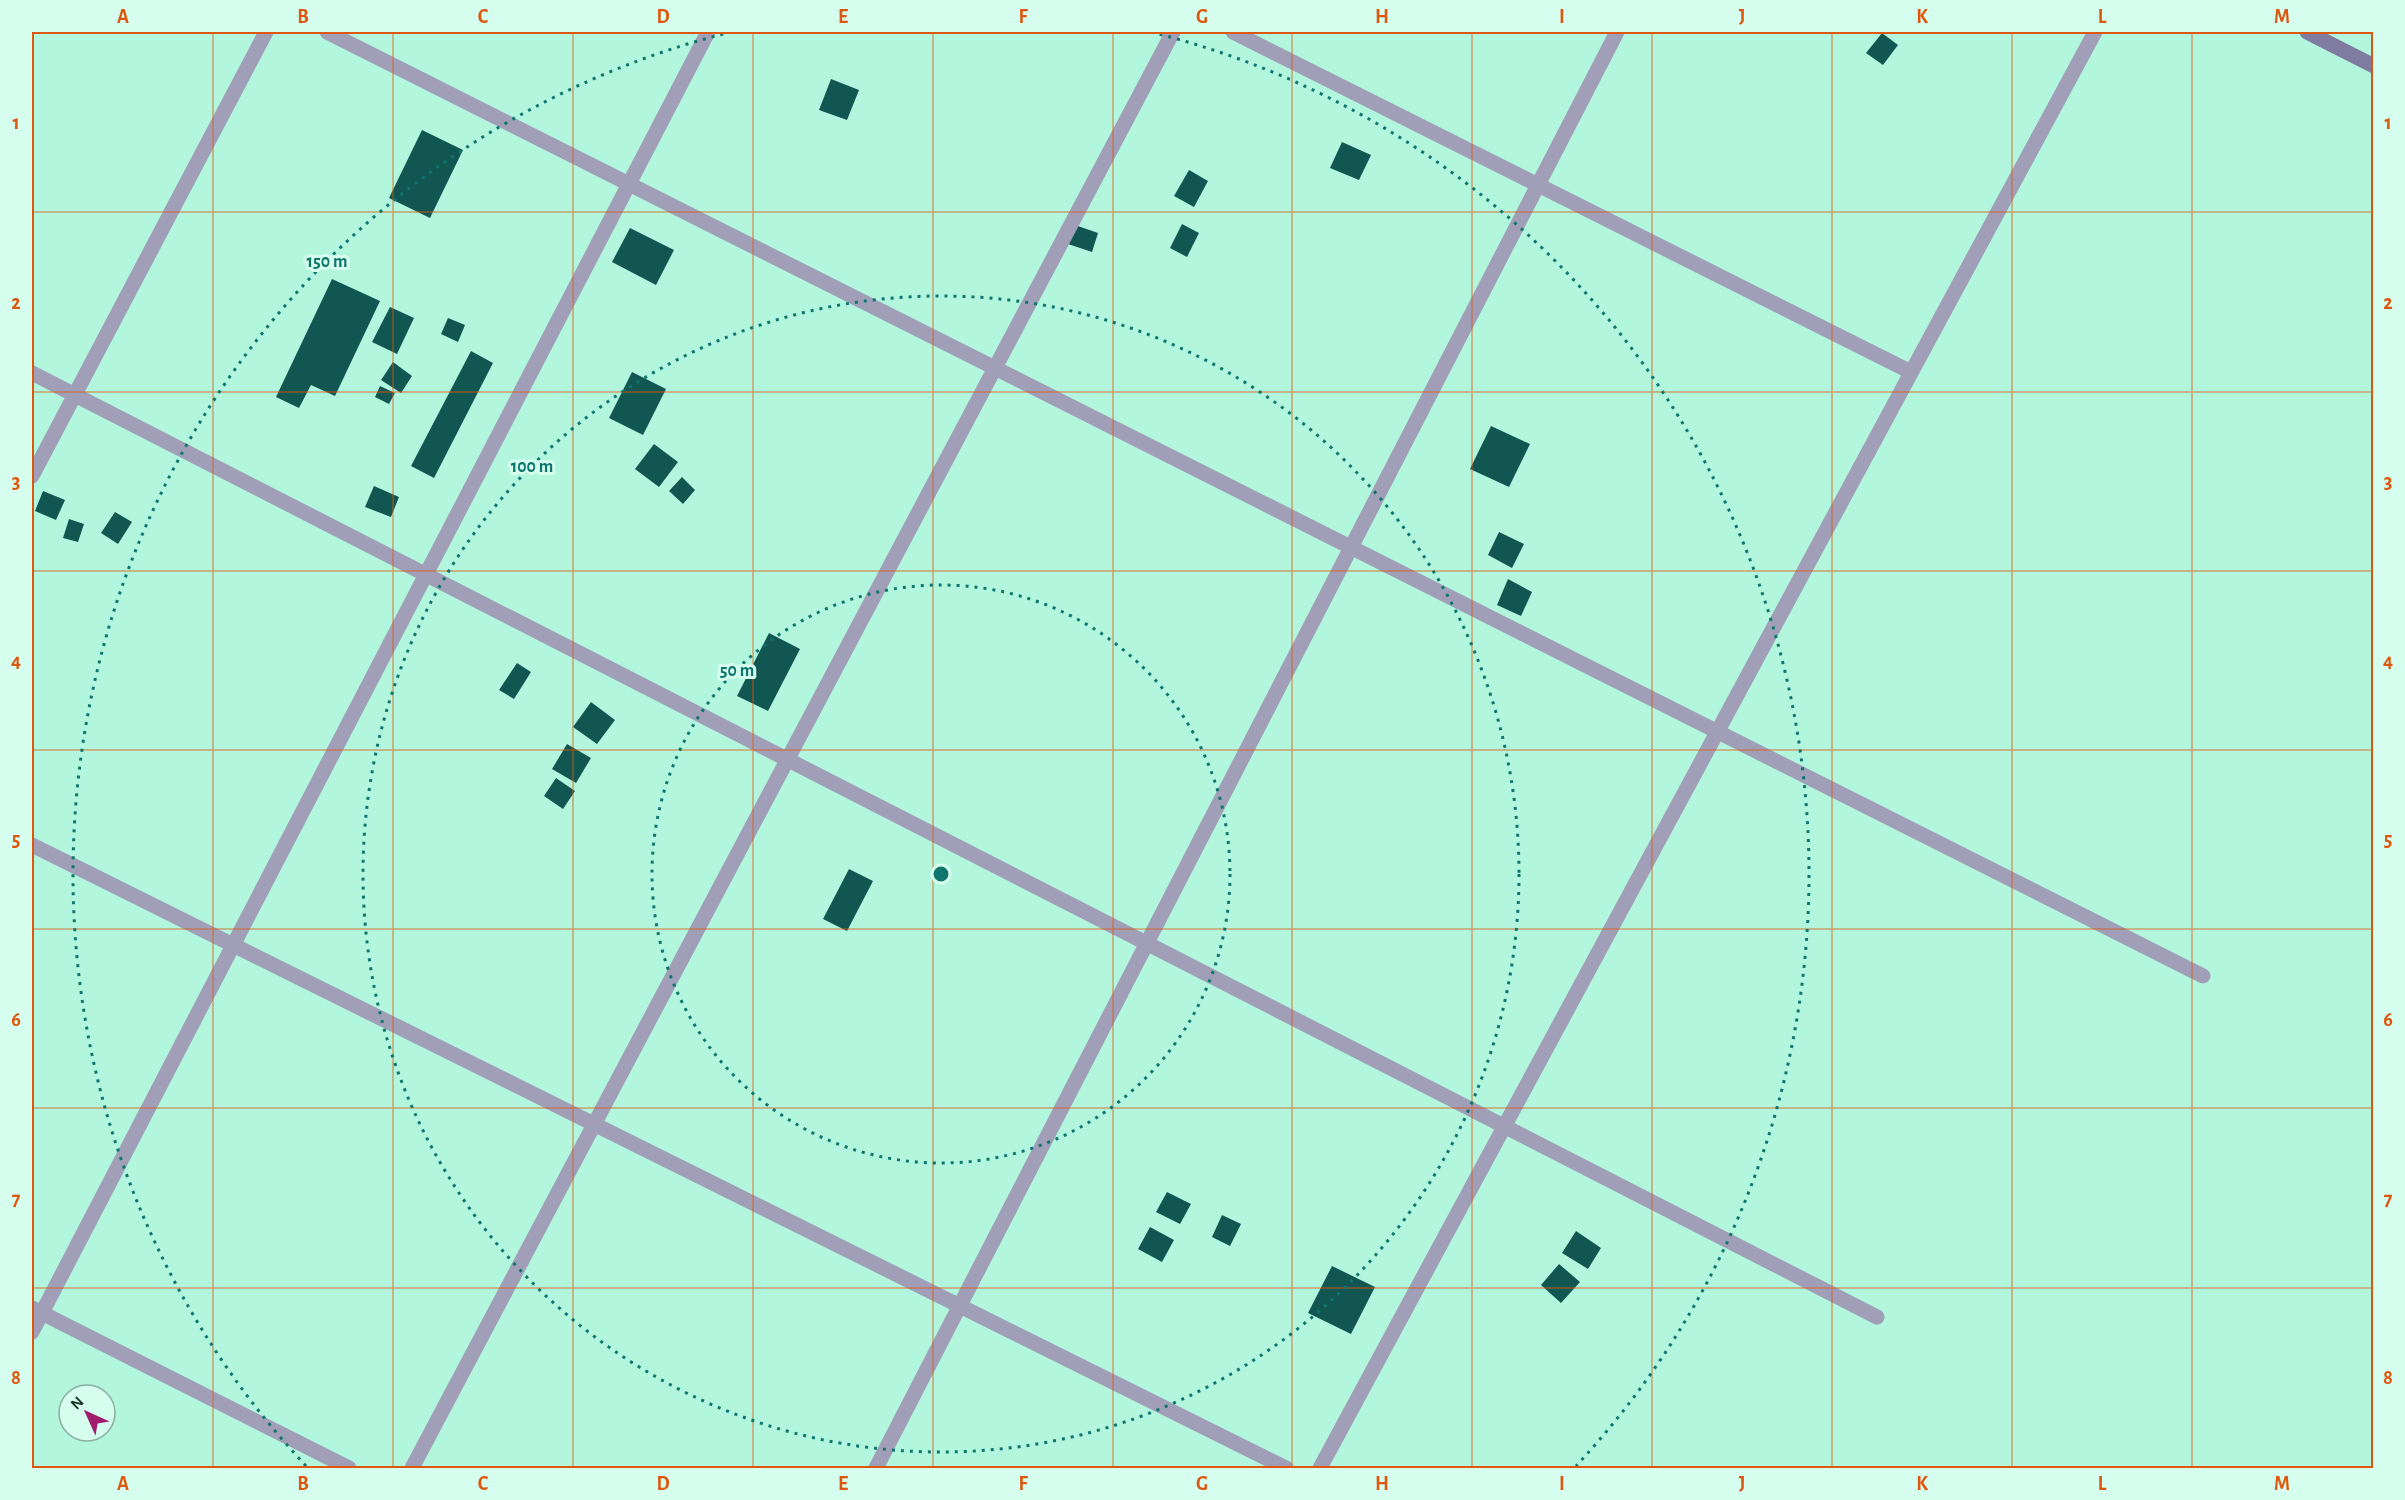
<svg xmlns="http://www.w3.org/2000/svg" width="2405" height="1500" font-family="'Alegreya Sans',sans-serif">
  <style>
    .building { fill: #125652 }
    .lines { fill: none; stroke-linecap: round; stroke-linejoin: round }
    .street { stroke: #a19fb7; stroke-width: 15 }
    .secondary { stroke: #807ca0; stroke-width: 15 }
    .grid { fill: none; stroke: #de570e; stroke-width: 1.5; stroke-opacity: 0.55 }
    .ring { fill: none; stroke: #0f766e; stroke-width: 3; stroke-dasharray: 3 6 }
    .centre { fill: #0f766e; stroke: #d6feee; stroke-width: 3 }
    .ring-label { font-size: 18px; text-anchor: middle; font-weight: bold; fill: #0f766e; stroke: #d6feee; stroke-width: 6; stroke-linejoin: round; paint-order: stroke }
    .neatline { fill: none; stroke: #de570e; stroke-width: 2 }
    .grid-label { font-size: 20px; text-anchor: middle; font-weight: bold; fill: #de570e }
  </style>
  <rect width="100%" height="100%" fill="#b2f7dd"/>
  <path class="building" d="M1882,33l16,12 -15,20 -17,-12z
    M831,79l28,11 -12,30 -28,-10z
    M422,130l41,20 -33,68 -41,-20z
    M1342,142l29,13 -12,25 -29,-12z
    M1189,170l19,11 -14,26 -20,-11z
    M1182,224l17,9 -12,24 -17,-9z
    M1075,225l23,8 -6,19 -24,-8z
    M630,228l44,22 -18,35 -44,-23z
    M332,279l48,22 -45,95 -24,-11 -12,23 -23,-11z
    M390,307l24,11 -17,36 -25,-12z
    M448,318l17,7 -7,17 -17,-8z
    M471,351l22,12 -59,115 -23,-12z
    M393,362l19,14 -11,17 -20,-13z
    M632,372l34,17 -23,46 -34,-17z
    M380,386l15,7 -6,11 -14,-7z
    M1491,426l39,18 -21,43 -39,-18z
    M654,444l24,18 -19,25 -24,-18z
    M682,477l13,13 -12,14 -14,-13z
    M374,486l25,11 -8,20 -26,-10z
    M43,491l22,9 -9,20 -21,-9z
    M115,512l17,10 -14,22 -17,-11z
    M69,519l15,5 -6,18 -15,-4z
    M1499,532l25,12 -12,24 -24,-13z
    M1508,579l24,13 -11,24 -24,-11z
    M769,633l31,16 -32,62 -31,-15z
    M517,663l14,9 -17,27 -15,-9z
    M591,702l24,18 -18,24 -24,-17z
    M567,744l24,14 -15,25 -24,-14z
    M556,778l19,13 -12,18 -19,-13z
    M849,869l24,12 -26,50 -24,-12z
    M1167,1192l24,12 -11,20 -24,-12z
    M1222,1215l19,9 -11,22 -18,-9z
    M1150,1227l24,13 -12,22 -24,-13z
    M1576,1231l25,17 -13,21 -26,-16z
    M1559,1264l21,18 -19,21 -20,-18z
    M1332,1266l43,21 -24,47 -43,-21z"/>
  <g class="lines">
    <path class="street" d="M327,32l1876,944
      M1233,32l678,340
      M32,373l1845,944
      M32,476l234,-444
      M32,845l1254,623
      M32,1308l317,160
      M32,1332l676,-1300
      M412,1468l761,-1436
      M876,1468l741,-1436
      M1320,1468l775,-1436"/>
    <path class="secondary" d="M2307,32l67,34"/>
  </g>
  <path class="grid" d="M213,32v1436M393,32v1436M573,32v1436M753,32v1436M933,32v1436M1113,32v1436M1292,32v1436M1472,32v1436M1652,32v1436M1832,32v1436M2012,32v1436M2192,32v1436M32,212h2342M32,392h2342M32,571h2342M32,750h2342M32,929h2342M32,1108h2342M32,1288h2342"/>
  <g class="ring">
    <circle cx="941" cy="874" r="289"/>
    <circle cx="941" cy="874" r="578"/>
    <path d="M306 1466A868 868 0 0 1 731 32M1151 32A868 868 0 0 1 1576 1466"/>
  </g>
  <circle cx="941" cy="874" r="9" class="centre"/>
  <g class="ring-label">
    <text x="327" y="267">150 m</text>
    <text x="532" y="472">100 m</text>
    <text x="737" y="676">50 m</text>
  </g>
  <rect width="2405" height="1500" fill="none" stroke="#d6feee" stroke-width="66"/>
  <g transform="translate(87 1413) rotate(315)"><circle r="28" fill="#d6feee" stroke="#8aaea0" stroke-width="1.5"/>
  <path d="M0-4.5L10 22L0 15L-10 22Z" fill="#a01d6d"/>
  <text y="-9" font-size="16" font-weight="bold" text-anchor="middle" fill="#19352b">N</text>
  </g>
  <rect x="33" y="33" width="2339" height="1434" class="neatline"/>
  <g class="grid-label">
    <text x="123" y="23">A</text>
    <text x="303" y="23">B</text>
    <text x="483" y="23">C</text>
    <text x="663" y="23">D</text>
    <text x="843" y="23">E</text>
    <text x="1023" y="23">F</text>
    <text x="1202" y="23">G</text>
    <text x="1382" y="23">H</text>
    <text x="1562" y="23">I</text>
    <text x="1742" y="23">J</text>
    <text x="1922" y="23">K</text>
    <text x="2102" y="23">L</text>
    <text x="2282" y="23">M</text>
    <text x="16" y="129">1</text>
    <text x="2388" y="129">1</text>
    <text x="16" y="309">2</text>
    <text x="2388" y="309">2</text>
    <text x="16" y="488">3</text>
    <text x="2388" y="488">3</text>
    <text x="16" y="667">4</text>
    <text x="2388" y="667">4</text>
    <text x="16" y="846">5</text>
    <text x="2388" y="846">5</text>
    <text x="16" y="1026">6</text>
    <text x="2388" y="1026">6</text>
    <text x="16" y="1205">7</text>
    <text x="2388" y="1205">7</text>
    <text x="16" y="1384">8</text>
    <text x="2388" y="1384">8</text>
    <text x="123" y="1490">A</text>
    <text x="303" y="1490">B</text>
    <text x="483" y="1490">C</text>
    <text x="663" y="1490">D</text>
    <text x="843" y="1490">E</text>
    <text x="1023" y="1490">F</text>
    <text x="1202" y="1490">G</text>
    <text x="1382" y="1490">H</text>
    <text x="1562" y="1490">I</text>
    <text x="1742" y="1490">J</text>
    <text x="1922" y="1490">K</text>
    <text x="2102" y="1490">L</text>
    <text x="2282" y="1490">M</text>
  </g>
</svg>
